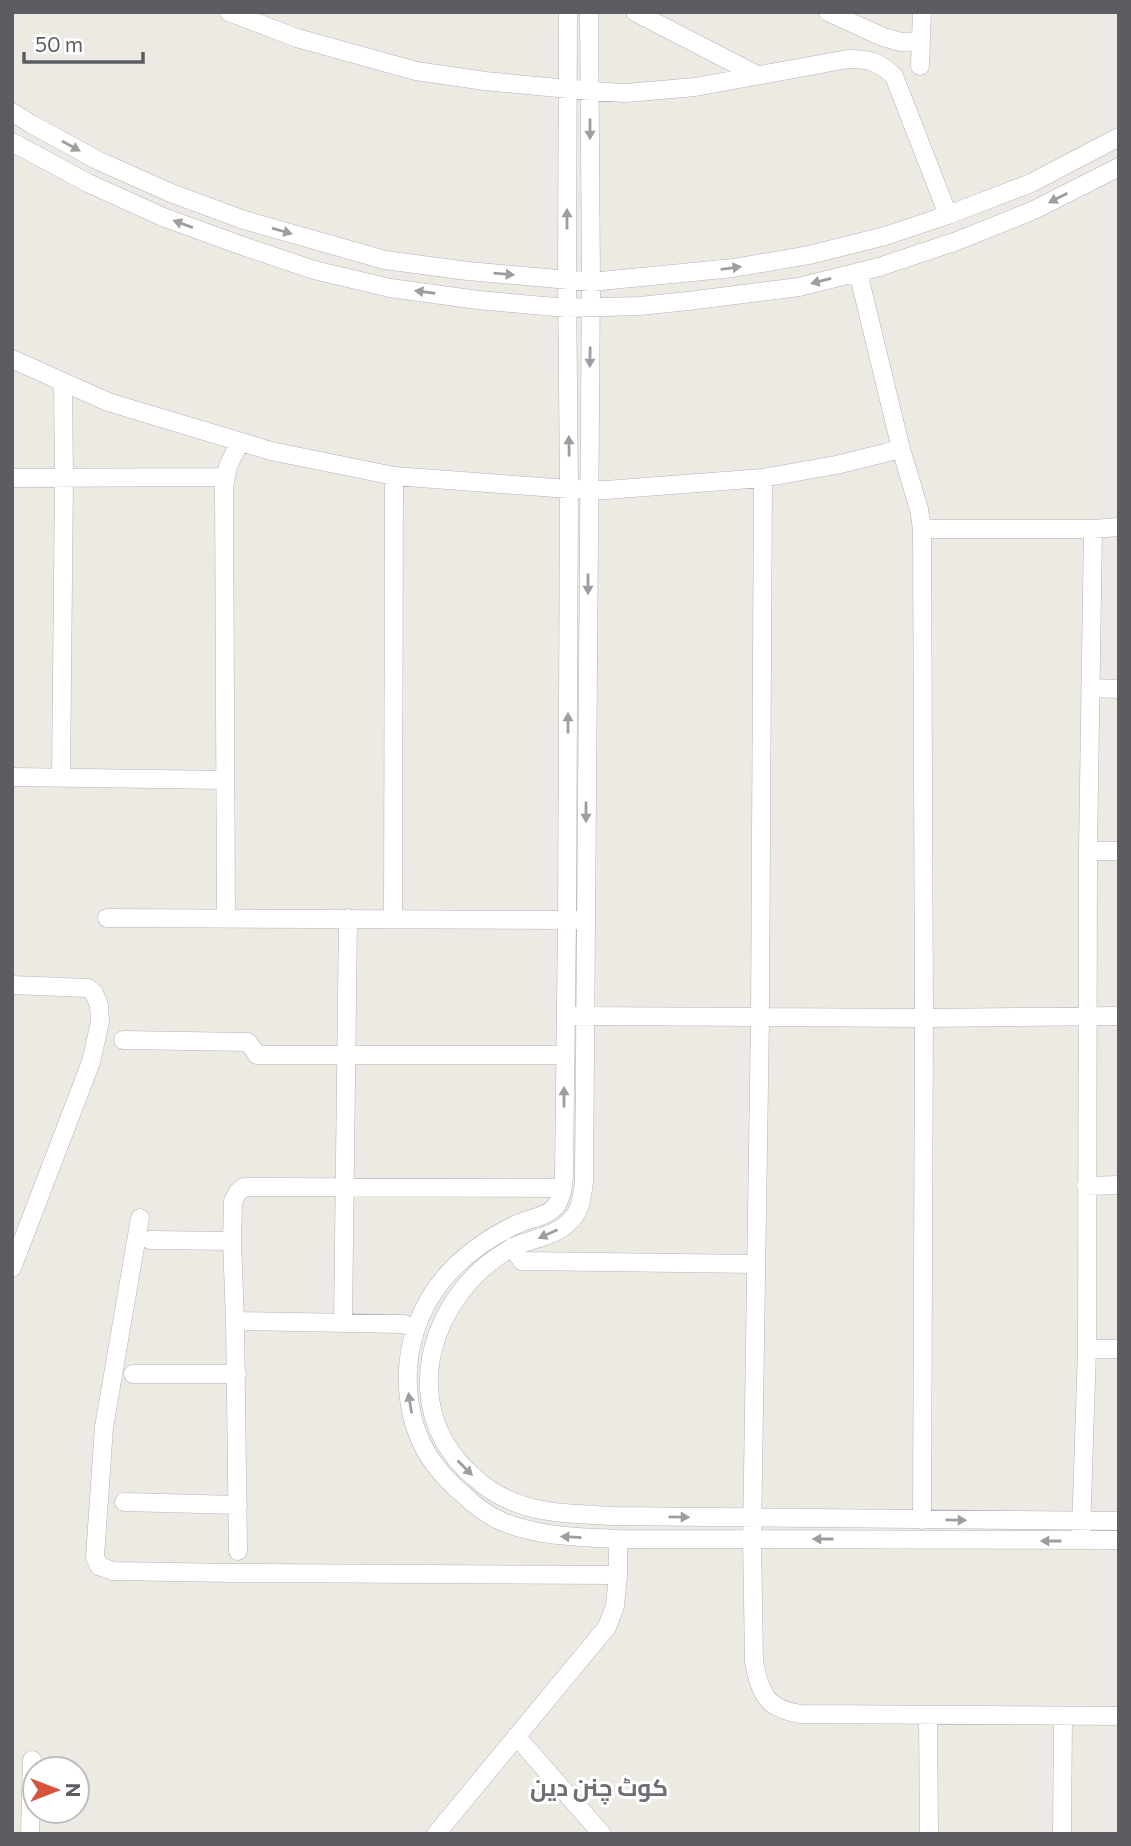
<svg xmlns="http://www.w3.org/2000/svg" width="1131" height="1846" font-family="Commissioner,Cairo,sans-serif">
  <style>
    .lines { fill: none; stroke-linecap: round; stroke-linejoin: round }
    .minor-casing { stroke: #b3b4b8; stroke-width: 19 }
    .minor { stroke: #fff; stroke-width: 18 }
    .oneway { fill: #9d9ea1 }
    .labels { text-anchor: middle; stroke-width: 6; stroke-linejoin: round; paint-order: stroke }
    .quarter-label { font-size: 24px; font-weight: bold; fill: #6c6f74; stroke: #fff }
  </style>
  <rect width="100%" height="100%" fill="#eceae3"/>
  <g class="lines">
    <defs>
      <path id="minor" d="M229,12l68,26 119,33 69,10 105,10 36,2 69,-6 153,-28c21,0 30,2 46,17l54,139
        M568,12l-1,268 2,209 -2,431 -3,256c-1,11 -2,22 -9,31 -10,11 -26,11 -38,17 -46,22 -84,54 -101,104 -15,44 -10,99 19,137 8,11 18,21 29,30 11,11 25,21 39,27 38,15 76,15 115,17l501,1
        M589,12l2,270 -7,900c-2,14 -3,29 -14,39 -17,18 -43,17 -62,29 -64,37 -102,123 -64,191 8,14 18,26 30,36 41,38 87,36 140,39l505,5
        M635,12l122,63
        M828,12l55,25 18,5 19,-1
        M920,66l2,-54
        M12,112l19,12 68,37 72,32 73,27 141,40 83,11 123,11 142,-14 76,-13 76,-19 63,-21 83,-32 88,-46
        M12,142l76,41 75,34 77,28 74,25 76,18 88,12 89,8 73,-2 48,-5 111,-14 80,-20 78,-26 77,-31 85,-43
        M858,272l43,177 18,60 3,20 2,489 -2,502
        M12,359l96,43 163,49 123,25 175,13 37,1 157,-12 73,-13 65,-16
        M12,478l213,-1
        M763,478l-3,540 -8,521 2,122c6,32 12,48 47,53l318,2
        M922,529h171l26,-2
        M1090,688l29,1
        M12,777l213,3
        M61,778l3,-299 -1,-97
        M1088,851h31
        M226,917l-2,-430 4,-21 12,-24
        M107,918l469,2
        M393,919l1,-443
        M12,985l76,3 6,5 5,12 1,17 -9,40 -79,206
        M576,1016l348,2 195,-2
        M123,1040l125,2 9,13h308
        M1086,1186l33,-1
        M140,1218l-36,209 -9,130 4,9 14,5 121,2 384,2
        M150,1240l82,1
        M512,1247l10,14 234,3
        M235,1321l-3,-80 1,-40 5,-9 6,-5 318,1
        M343,1323l5,-405
        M1087,1349h32
        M133,1374h104
        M124,1502l114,3
        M1081,1533l6,-184 1,-498 5,-322
        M238,1551l-3,-230 169,3 12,5
        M928,1715l1,119
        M516,1736l86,98
        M30,1834l2,-74
        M436,1834l171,-207 8,-21 3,-31v-36
        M1062,1834l1,-117"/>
    </defs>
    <use href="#minor" class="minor-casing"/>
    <use href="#minor" class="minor"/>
  </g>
  <defs><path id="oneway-solid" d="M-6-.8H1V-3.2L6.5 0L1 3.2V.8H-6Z" transform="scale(1.75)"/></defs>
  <g class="oneway">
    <use href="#oneway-solid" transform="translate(590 129) rotate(90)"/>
    <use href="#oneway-solid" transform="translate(71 146) rotate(29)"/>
    <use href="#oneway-solid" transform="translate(1058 198) rotate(153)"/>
    <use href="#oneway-solid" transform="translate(567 219) rotate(-90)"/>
    <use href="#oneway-solid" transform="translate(183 224) rotate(-160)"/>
    <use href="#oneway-solid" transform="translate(282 231) rotate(16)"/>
    <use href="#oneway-solid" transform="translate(731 268) rotate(-7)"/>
    <use href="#oneway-solid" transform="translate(504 274) rotate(5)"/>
    <use href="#oneway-solid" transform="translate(821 281) rotate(166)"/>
    <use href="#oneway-solid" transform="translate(425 292) rotate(-172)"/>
    <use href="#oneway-solid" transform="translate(590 357) rotate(91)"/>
    <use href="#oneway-solid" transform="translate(569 446) rotate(-91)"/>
    <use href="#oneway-solid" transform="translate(588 584) rotate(90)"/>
    <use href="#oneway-solid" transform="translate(568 723) rotate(-90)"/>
    <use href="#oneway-solid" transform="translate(586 812) rotate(90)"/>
    <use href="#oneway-solid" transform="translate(564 1097) rotate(-90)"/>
    <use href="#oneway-solid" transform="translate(548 1234) rotate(156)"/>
    <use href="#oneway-solid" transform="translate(410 1403) rotate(-99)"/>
    <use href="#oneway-solid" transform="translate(465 1468) rotate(45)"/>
    <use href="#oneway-solid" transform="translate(679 1517) rotate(1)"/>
    <use href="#oneway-solid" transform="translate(956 1520) rotate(1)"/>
    <use href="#oneway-solid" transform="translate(571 1537) rotate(-177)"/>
    <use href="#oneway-solid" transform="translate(823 1539) rotate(-180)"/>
    <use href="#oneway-solid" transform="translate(1051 1541) rotate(-180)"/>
  </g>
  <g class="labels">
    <g class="quarter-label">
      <text x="599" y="1796">کوٹ چنن دین</text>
    </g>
  </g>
  <rect width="1131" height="1846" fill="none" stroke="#5b5d62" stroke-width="28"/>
  <g transform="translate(56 1790) rotate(90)"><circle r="33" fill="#ffffff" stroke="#bdbec0" stroke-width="2"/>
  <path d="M0-5L12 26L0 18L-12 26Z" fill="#d6543e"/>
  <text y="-10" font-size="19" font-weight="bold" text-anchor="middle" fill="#5b5d62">N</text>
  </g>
  <path d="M24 52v10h119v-10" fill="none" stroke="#5b5d62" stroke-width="3.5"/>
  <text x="35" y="52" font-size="21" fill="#5b5d62" stroke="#ffffff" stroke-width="5" paint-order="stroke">50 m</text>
</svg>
